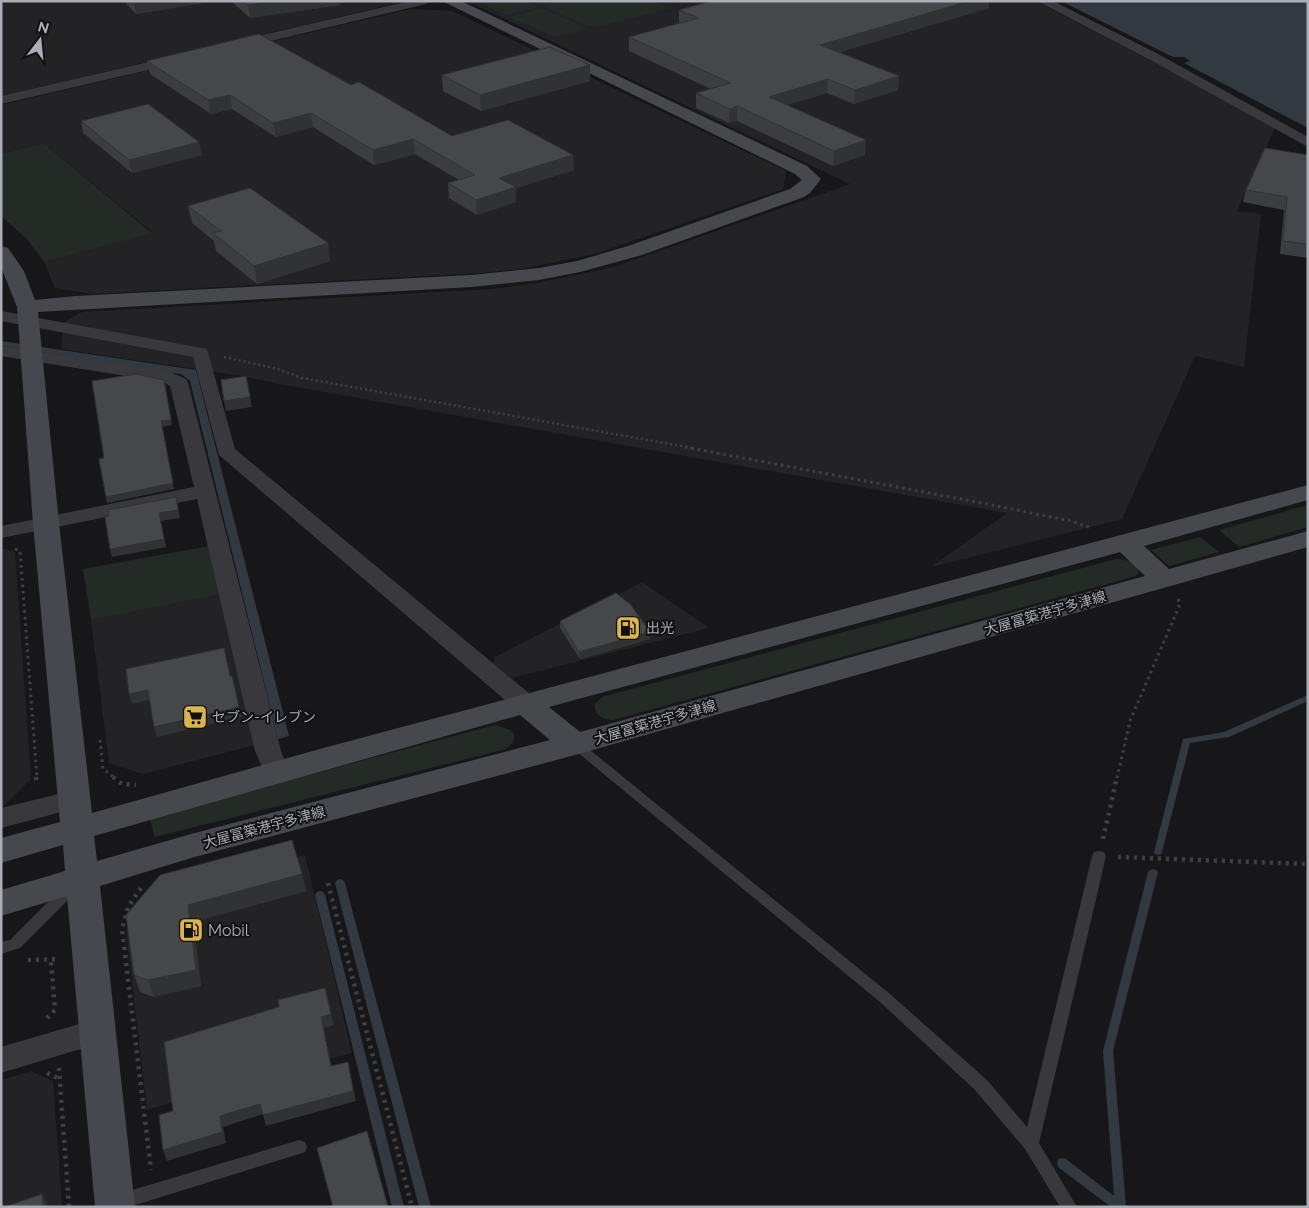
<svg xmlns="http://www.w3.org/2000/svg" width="1309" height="1208" font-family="Raleway,'Noto Sans JP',sans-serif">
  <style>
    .built { fill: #232326 }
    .green { fill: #242a25 }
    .water { fill: #333940 }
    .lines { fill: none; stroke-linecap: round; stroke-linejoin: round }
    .stream { fill: #333940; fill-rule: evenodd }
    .path-far2 { stroke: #3f4044; stroke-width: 2.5; stroke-dasharray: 2 3; stroke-linecap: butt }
    .path-far1 { stroke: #3f4044; stroke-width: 3; stroke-dasharray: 2.5 4; stroke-linecap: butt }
    .path { stroke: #3f4044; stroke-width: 4.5; stroke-dasharray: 3 5; stroke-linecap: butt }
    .lane { fill: #39393d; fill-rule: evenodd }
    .street { fill: #39393d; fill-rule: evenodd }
    .secondary { fill: #47484d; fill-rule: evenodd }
    .wall { fill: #3c3d40 }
    .shaded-wall { fill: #313234 }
    .building { fill: #46474b; stroke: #313234 }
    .labels { text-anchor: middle; stroke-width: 4; stroke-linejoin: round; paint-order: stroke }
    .street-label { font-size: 14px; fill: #abaeb7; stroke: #121214 }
    .poi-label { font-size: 14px; fill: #abaeb7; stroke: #121214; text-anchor: start }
    .near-poi-label { font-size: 16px; fill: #abaeb7; stroke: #121214; text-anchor: start }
  </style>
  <rect width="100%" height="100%" fill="#171719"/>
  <path class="built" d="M1,1h406l-406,95z
    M467,1h569l240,125 -39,85 24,3 -17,153 -49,-11 -73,163 -191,48 76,-54 -728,-129 -36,-8 -182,-27 3,-27 18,-10 410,-23 45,-6 77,-16 236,-83z
    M411,9l41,2 334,160 -3,18 -189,65 -73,15 -42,4 -387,21 -37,-6 -11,-26 108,-30 -109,-89 -42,11v-49z
    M1,548l14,4 16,227 -30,30z
    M642,582l67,46 -197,50 -19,-14 2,-7z
    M221,594l34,151 -112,29 -34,-11 -18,-143z
    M305,855l47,198 -134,35 -71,22 -21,-179 32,-39z
    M31,1071l22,10 9,126h-61v-127z"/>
  <path class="green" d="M476,1h50l13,6 -33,8z
    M531,1h124l17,7 -79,20z
    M542,8l46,21 -33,8 -46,-20z
    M43,143l109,90 -108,29 -17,-23 -26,-23v-62z
    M1308,505v22l-69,20 -20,-17z
    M1200,537l19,15 -50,14 -18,-16z
    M209,546l12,48 -130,26 -8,-51z
    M1116,559c10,0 21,3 23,13l-3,4 -523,144c-11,-1 -17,-3 -19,-15l8,-8z
    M495,725l16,5 3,5 -1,8 -7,6 -351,88 -5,-17 32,-11z"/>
  <path class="water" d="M1061,1h247v127l-124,-65 6,-2 -6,-4h-11z
    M1,341l195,29 93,366 -11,3 -88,-358 -9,-7 -180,-28z"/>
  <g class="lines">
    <path class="stream" d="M1308,695v6l-79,36 -39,6 -28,109 -1,2 -3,1 -3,-1 -1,-2 29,-113 41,-7z
      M1153,869l3,1 2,2 -45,179 13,156h-15l-53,-40 -1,-4 1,-4 4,-1 4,1 48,37 -11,-145 45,-179 2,-2z
      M340,879l3,1 2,3 86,324h-12l-84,-324 2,-3z
      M320,891l3,1 2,3 79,312h-12l-77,-312 2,-3z"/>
    <path class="path-far2" d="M224,357l54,12 24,9 390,70"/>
    <path class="path-far1" d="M685,447l302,57 84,17 20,7
      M15,549l5,2 17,227
      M100,740l3,29 12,9
      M1117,778l13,-57 50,-117 -3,-8"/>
    <path class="path" d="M36,777l1,8
      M113,777l9,7 14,1
      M1103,839l14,-62
      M1118,857l190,7
      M328,883l84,324
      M141,888l-13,19 -6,22 29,241
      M28,960l32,-1
      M47,1018l8,-8 -4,-48
      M59,1068l10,139
      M47,1073l13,6"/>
    <path class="lane" d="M575,740l4,1 311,253 97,86 40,47 65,-271 2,-4 5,-1 5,1 2,4 -67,287 38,64h-17l-35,-58 -50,-59 -95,-88 -309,-255 -2,-3 2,-3z
      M72,882l5,1 2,4 -2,4 -57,57 -19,6v-12l9,-2 57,-57z
      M299,1140l6,2 2,5 -2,5 -6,2 -170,53h-16l-2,-5 2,-5 6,-3z"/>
    <path class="street" d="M410,1h22l-6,3 -189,45 -6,-4 6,-4z
      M1037,1h16l107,54 148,82v10l-156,-86z
      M179,55l4,1 2,3 -2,3 -182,42v-8z
      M1,311l206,38 28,100 301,250 3,6 -3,6 -9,2 -9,-2 -299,-256 -26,-98 -192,-36z
      M1,346l167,25 18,8 2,4 93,368 8,21 -4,6 -9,3 -9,-3 -12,-27 -58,-252 -196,39v-12l193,-39 -24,-101 -7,-4 -162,-26z
      M75,790l9,2 4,7 -4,7 -83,22v-20z
      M96,1019l11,4 4,9 -4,9 -106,32v-26z"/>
    <path class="secondary" d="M442,1h19l346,165 14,13 -11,14 -6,4 -162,58 -62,17 -41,8 -68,7 -433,25 21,211 33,290 235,-66 981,-262v15l-164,46 25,23 139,-38v16l-733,208 -384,103 -91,28 35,321h-40l-28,-311 -66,20v-26l64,-19 -2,-26 -62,18v-25l59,-16 -27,-299 -16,-216 -16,-40v-21l7,2 16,23 11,29 41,-4 395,-21 68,-7 38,-7 51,-15 162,-57 12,-9 -7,-6zM1120,552l25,24 -565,156 -31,-25zM520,715l30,25 -359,94 -94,27 -3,-25z"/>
  </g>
  <path class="wall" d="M124,1h90l-78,13z
    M231,1h117l-8,2v2l-90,13z
    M702,1h287v7l-149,44 59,24 -1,14 -44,14 -27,-11 -40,12 78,50 -32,11 -96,-45 -8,2 -33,-15v-15l15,-4 -82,-38v-14l51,-13 -1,-1v-13l27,-7z
    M147,61l204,24 101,51 121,19 1,15 -58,18v14l-39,13 -28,-17 -1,-15 11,-3 -44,-26 -41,11 -61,-38 -37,10 -44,-28 -21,5 -61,-40z
    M590,65v16l-109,30 -38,-20 -1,-16z
    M81,121l121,34 -70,18 -49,-40z
    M1308,155v103l-28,-4 4,-44 -41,-8 3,-12z
    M188,206l140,37 2,18 -73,23 -41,-33 -2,-10 -22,-18z
    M560,621l90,18 -70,20 -20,-31z
    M302,874l4,17 -113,31 8,64 -47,11 -14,-5 -6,-17 -8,-60z"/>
  <path class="shaded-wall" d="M134,1h80l-78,13z
    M275,1h73l-8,2v2l-90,13 -2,-13z
    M969,1h20v7l-170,50 1,-13z
    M590,65v16l-109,30 -1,-16z
    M899,76l-1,14 -44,14 1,-14z
    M828,79l-1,14 -59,18 1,-14z
    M230,95l2,14 -21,5 -3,-14z
    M737,106v15l-8,2 1,-14z
    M311,113l2,14 -37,10 -3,-14z
    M413,139l2,15 -41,11 -1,-15z
    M866,140l-1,15 -32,11 1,-15z
    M199,142l3,13 -70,18 -3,-13z
    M573,155l1,15 -58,18v14l-39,13 -1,-15 23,-22z
    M328,243l2,18 -73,23 -3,-18z
    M246,376l6,31 -26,4 -2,-10z
    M165,386l7,39 -10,2 12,62 -67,14 -1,-6 55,-76z
    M176,497l4,21 -19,3 5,26 -54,10 -2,-8 49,-36z
    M650,632v7l-70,20 -1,-7z
    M148,690l2,10 -18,4 -3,-10z
    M239,707l3,10 -85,20 -3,-10z
    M302,874l4,17 -113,31 8,64 -47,11 -6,-17 40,-75z
    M331,1014l3,11 -11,3 -2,-11z
    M348,1062l8,39 -90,25 -3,-11z
    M260,1104l3,10 -40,13 3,16 -59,18 -4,-11 57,-34z
    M42,1194l6,13h-5z"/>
  <path class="building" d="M243,1h32l-27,4z
    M712,1h257l-149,44 79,31 -44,14 -27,-11 -59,18 97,43 -32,11 -97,-45 -7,3 -34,-16 35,-10 -102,-46 70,-19 -20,-8z
    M259,34l92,51 8,-3 93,54 56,-16 65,35 -74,23 17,9 -40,13 -28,-17 27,-8 -62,-36 -40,11 -62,-37 -38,10 -43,-28 -22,5 -61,-39z
    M550,47l40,18 -110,30 -38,-20z
    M148,104l51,38 -70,18 -48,-39z
    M1265,148l43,7v89l-25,-3 4,-44 -41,-7z
    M250,188l78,55 -74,23 -41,-33 8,-2 -33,-25z
    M136,374l28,6 7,40 -10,1 12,62 -67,14 -7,-38 5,-1 -12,-77z
    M246,376l4,21 -26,4 -3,-21z
    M176,497l2,13 -19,3 5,26 -54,10 -5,-32 4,-1 -1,-6z
    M616,593l15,12 19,27 -71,20 -19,-31z
    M224,648l6,28h2l7,31 -85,20 -6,-37 -19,4 -3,-25z
    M292,840l10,34 -114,31 8,65 -48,10 -14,-5 -8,-60 34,-40z
    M325,988l6,26 -10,3 10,49 17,-4 5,29 -90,24 -3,-11 -40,12 2,16 -59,18 -4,-35 14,-4 -9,-69 115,-35 -1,-7z
    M367,1131l21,76h-55l-16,-59z
    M42,1194l1,13h-39z"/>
  <defs>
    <symbol id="fuel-square" viewBox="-11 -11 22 22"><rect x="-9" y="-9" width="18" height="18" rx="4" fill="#dbb54d" stroke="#121214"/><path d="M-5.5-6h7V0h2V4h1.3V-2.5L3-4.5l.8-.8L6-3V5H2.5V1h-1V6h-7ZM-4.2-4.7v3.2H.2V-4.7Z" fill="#111"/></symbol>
    <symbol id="supermarket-square" viewBox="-11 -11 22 22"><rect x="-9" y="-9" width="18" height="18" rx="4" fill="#dbb54d" stroke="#121214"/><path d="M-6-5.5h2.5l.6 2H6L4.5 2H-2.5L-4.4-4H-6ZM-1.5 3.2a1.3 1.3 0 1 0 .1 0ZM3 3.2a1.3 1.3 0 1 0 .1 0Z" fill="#111"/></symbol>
  </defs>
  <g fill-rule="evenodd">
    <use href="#fuel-square" x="614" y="614" width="28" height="28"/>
    <use href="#supermarket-square" x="181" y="703" width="28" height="28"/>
    <use href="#fuel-square" x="177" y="916" width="28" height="28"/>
  </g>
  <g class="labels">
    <g class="street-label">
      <text transform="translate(1045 613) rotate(-16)" y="5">大屋冨築港宇多津線</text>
      <text transform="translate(655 722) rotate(-16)" y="5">大屋冨築港宇多津線</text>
      <text transform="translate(264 827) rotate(-15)" y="5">大屋冨築港宇多津線</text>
    </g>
    <g class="poi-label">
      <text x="646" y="633">出光</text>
      <text x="212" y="722">セブン-イレブン</text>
    </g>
    <g class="near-poi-label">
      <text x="208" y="936">Mobil</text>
    </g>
  </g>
  <rect width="1309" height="1208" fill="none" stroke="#abaeb7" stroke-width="5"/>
  <g transform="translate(40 40) rotate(16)" stroke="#121214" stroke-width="4" paint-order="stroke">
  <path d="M0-4L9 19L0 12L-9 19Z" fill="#abaeb7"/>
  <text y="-8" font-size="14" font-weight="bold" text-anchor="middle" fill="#abaeb7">N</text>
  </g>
</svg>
